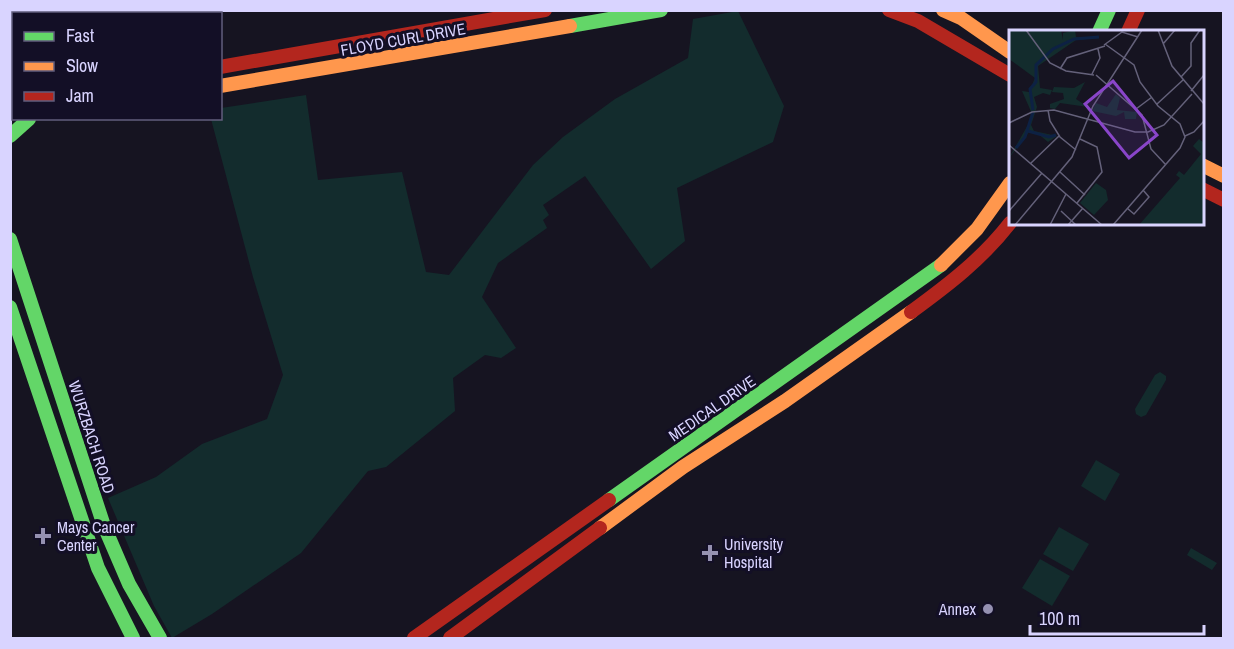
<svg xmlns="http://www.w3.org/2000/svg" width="1234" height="649" font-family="'Archivo Narrow',sans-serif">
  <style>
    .green { fill: #132c2d }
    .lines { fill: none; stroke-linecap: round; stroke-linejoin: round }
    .fast { stroke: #63d668; stroke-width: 14 }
    .slow { stroke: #ff974d; stroke-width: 14 }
    .jam { stroke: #b3261e; stroke-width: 14 }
    .poi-dot { fill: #9591b1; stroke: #130f26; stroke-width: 2 }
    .labels { text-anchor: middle; stroke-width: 6; stroke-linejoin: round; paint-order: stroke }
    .street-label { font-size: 16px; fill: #d9d4ff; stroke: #130f26 }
    .poi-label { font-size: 16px; fill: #d9d4ff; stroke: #130f26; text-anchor: start }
    .inset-river { fill: none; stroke: #0d2144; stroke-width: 3 }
    .inset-road { fill: none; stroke: #64617a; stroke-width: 1.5 }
    .view { fill: #8945c9; fill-opacity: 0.15; stroke: #8945c9; stroke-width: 3 }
    .inset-edge { fill: none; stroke: #d9d4ff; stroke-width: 3 }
  </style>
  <rect width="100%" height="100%" fill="#161421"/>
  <path class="green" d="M738,11l46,95 -11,36 -96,46 8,53 -34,28 -66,-93 -42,29 6,10 -6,5 4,8 -49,35 -16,34 34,51 -15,10 -16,-3 -32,23 2,33 -69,56 -18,4 -67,82 -89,61 -40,24 -18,-32 -46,-108 48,-21 46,-33 65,-25 16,-44 -30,-98 -42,-158 9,-1 1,-10 85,-13 12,85 84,-8 24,100 23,3 84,-110 30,-28 52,-38 73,-41 5,-39z
    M1160,372l6,4v4l-20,35 -5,2 -5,-3 -1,-5 20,-34z
    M1096,460l24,14 -15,27 -24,-15z
    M1059,527l30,17 -16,27 -30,-17z
    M1191,548l26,15 -5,7 -25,-15z
    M1040,559l30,17 -18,30 -30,-18z"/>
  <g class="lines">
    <path class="fast" d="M570,26l91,-16
      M1099,32l10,-22
      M10,101l4,1
      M10,136l19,-17
      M10,239l94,287 25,58 31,54
      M10,307l88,261 35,70
      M609,500l332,-235"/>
    <path class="slow" d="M943,10l18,8 49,34
      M220,86l350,-60
      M1202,165l22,11
      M941,265l36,-36 33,-46
      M600,528l83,-61 102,-66 126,-89"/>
    <path class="jam" d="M889,10l29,11 92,54
      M1128,32l10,-22
      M220,67l325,-57
      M1202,189l22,11
      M911,312c37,-27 71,-53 99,-89
      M414,638l195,-138
      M450,638l150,-110"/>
  </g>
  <g class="poi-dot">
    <path d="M40 527h6v6h6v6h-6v6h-6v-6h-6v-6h6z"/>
    <path d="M707 544h6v6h6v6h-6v6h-6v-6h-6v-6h6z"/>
    <circle cx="988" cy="609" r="6"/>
  </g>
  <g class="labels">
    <g class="street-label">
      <text transform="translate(403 39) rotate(-10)" y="6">FLOYD CURL DRIVE</text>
      <text transform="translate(712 408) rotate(-35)" y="6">MEDICAL DRIVE</text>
      <text transform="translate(92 437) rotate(72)" y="6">WURZBACH ROAD</text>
    </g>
    <g class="poi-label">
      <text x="57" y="533">Mays Cancer<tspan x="57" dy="18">Center</tspan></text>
      <text x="724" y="550">University<tspan x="724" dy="18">Hospital</tspan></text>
      <text x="976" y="615" text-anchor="end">Annex</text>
    </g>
  </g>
  <g transform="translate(1009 30)">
    <rect width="195" height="195" fill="#161421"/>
    <path d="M0,0h52l2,10v-7l12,-3 1,7 24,1 -24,2 -38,26 2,22 12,2 -2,5 -7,-2 -9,4 3,10 -6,18 3,6 23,5 -9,6 -12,-10h-7l-20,26 24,-42 -11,-25 7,1 6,-14 -26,-19zM76,52l-9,17 12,8 -28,-4 -5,6 -5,-1v-4l14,-5 -1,-6 -11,-1 2,-5 20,1zM107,64l4,4 -3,12 20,2 -1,7h-11l-1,-7 -8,4 -24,-5 4,-8 11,4zM190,109l5,4v82h-65l41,-47 -4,-3 3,-4 5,4 17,-21 -8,-8zM87,153l10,7 2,10 -14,15 -14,-12z" fill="#132c2d"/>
    <path class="inset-river" d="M24,80l-3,-21 6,-7v-17l17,-16 21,-10 25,-2M19,101l21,6 7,-2M7,118l9,-11 8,-25"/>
    <path class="inset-road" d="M17,0l24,33 16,8 28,4M149,0l14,36 32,38M96,14l29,21 6,17 18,24 22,18 5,13 -5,11 -67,77M154,14l12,-14M95,15l18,-13 16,5M51,39l7,-11 38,-12M83,44l8,-16 -2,-9M87,45l46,40 9,34 15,16M172,47l10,-11v-23l9,-13M182,61l13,-16M148,74l26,-24M127,79l16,-12M39,80l2,11 10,16 16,13M0,93l23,-11 22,-2 81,22h13l16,-7 28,-31M176,106l9,-4 10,-11M0,115l93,80M22,133l28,-27M51,142l25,23M68,173l25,-31 -5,-25 -17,-8M118,178l7,6 15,-17 -6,-7M0,181l33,-38M52,181l15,14M6,195l57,-68 21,-51 49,-76M41,195l16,-31M59,195l15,-17"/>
    <path class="view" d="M104,51l44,54 -28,23 -44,-54z"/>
    <rect width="195" height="195" class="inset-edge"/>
  </g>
  <rect width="1234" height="649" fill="none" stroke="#d9d4ff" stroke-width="24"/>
  <rect x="12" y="12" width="210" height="108" fill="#130f26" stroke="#625e7d" stroke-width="1.5"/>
  <rect x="24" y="32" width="30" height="9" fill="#63d668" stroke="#625e7d" stroke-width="1.5"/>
  <text x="66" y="42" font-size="18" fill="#d9d4ff">Fast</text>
  <rect x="24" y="62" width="30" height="9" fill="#ff974d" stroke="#625e7d" stroke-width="1.5"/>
  <text x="66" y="72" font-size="18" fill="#d9d4ff">Slow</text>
  <rect x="24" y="92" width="30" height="9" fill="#b3261e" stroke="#625e7d" stroke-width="1.5"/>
  <text x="66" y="102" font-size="18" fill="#d9d4ff">Jam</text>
  <path d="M1030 625v9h174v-9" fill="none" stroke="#d9d4ff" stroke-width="3"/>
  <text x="1039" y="625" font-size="18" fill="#d9d4ff" stroke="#130f26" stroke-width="4.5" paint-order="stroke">100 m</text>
</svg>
